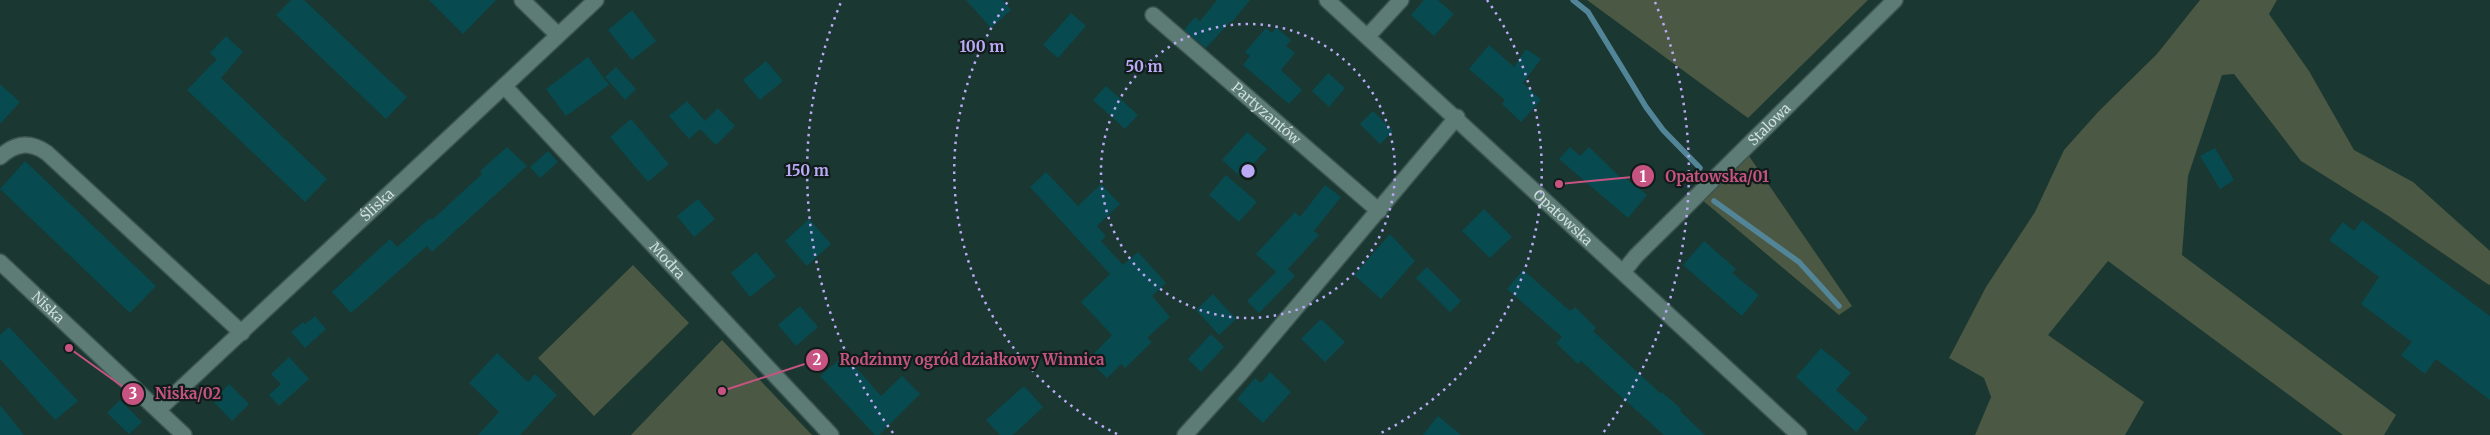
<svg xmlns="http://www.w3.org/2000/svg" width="2490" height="435" font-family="Merriweather,serif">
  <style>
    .green { fill: #4b5843 }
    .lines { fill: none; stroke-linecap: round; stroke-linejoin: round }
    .stream { stroke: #538599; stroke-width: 5.5 }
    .building { fill: #074b50 }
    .minor-casing { stroke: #3b544f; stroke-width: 18 }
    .minor { stroke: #5d7c75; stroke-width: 15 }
    .ring { fill: none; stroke: #bbaaf6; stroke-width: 2.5; stroke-dasharray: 2.5 5 }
    .labels { text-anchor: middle; stroke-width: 4.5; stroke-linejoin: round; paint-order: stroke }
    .street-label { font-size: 14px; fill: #cededa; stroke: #101c19 }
    .centre { fill: #bbaaf6; stroke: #101c19; stroke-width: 2.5 }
    .ring-label { font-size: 15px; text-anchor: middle; font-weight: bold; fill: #bbaaf6; stroke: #101c19; stroke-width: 4.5; stroke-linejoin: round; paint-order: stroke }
    .leader { fill: none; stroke: #c65381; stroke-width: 2 }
    .callout-dot { fill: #c65381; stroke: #101c19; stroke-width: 2 }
    .mark-label { font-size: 15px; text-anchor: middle; font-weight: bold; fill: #fff }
    .callout-label { font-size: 15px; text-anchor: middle; font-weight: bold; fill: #c65381; stroke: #101c19; stroke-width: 4.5; stroke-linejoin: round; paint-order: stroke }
  </style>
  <rect width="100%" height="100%" fill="#1a3732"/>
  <path class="green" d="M1587,0h281l-120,118z
    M2200,0h77l-8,14 40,57 45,79 59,32 77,69v33l-1,1 -102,-70 -86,-54 -67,-87 -12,1 -34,101 -6,79 214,160 -12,20h-41l-235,-174 -60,74 96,67 -19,33h-150l16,-38 -7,-19 -35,-20 37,-71 49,-75 29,-62 35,-39 58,-57z
    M1749,156l103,150 -13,9 -138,-116z
    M633,265l56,58 -95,93 -56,-58z
    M722,340l90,95h-181l85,-89z"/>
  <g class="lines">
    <path class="stream" d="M1573,0l15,12 58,95 17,23 37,38
      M1714,201l85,61 40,44"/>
  </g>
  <path class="building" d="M291,0h13l103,97 -21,22 -110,-104z
    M429,0h67l-33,34z
    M966,0h37l8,10 -20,18z
    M1217,0h33l-18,22 -1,-1 -25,27 -22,-18 11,-13 5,4z
    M1424,0h14l16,14 -20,22 -23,-21z
    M632,10l24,31 -24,19 -24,-30z
    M1071,13l15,13 -28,32 -15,-13z
    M1276,27l15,13 -5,6 9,7 -14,17 21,20 -13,14 -46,-39 7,-9 -5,-4 21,-24 6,5z
    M226,36l17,16 -22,26 106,101 -22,23 -118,-112 30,-31 -7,-6z
    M1489,45l25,22 12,-18 15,10 -18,24 18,17 -20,22 -19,-18 3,-4 -36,-31z
    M588,57l21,28 -43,31 -20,-27z
    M766,61l17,20 -23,19 -17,-20z
    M616,67l20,22 -11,11 -20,-23z
    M1328,73l17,15 -16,19 -17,-16z
    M0,84l20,18 -20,22z
    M1106,86l32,29 -13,14 -32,-29z
    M687,101l18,20 13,-13 17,18 -19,19 -16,-16 -11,10 -20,-23z
    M1373,111l20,20 -13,13 -20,-20z
    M631,119l38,45 -21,18 -38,-45z
    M1247,132l20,17 -26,28 -19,-17z
    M507,147l20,19 -95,86 -5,-6 -76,67 -19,-21 58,-53 7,8 33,-29 2,2 50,-46 -2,-3z
    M1570,147l10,9 9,-9 33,32 2,-2 23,18 -19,23 -69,-59z
    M2215,148l19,32 -14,9 -20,-33z
    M548,151l10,11 -18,16 -10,-11z
    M25,161l131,125 -26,27 -130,-124z
    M1046,172l32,34 23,-22 19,20 -23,22 9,10 -5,5 22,24 15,-13 28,31 -14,13 18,21 -23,21 5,4 -27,26 -4,-4 -14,14 -19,-18 24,-25 -31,-33 29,-28 -80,-87z
    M1226,175l31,27 -18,20 -30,-27z
    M1325,185l16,12 -27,34 5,4 -31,34 7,7 -36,37 -12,-12 29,-29 -20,-18 39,-42 5,5z
    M698,199l17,20 -21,18 -17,-21z
    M1484,209l28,28 -22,21 -28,-27z
    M809,219l22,25 -24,22 -22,-25z
    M2362,220l128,96v84l-54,-41 -11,15 -24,-19 11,-13 -51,-38 18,-27 -50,-37 14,-18 11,9z
    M1390,234l25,27 -34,38 -27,-24z
    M1704,241l32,28 -4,4 27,22 -17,21 -59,-51z
    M756,252l20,24 -26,21 -19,-24z
    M1427,267l34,34 -11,11 -34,-34z
    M1523,270l47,41 5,-4 21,21 -3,3 68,63 1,-2 19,17 -1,2 25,24h-41l-83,-74 -3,3 -22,-21 6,-6 -55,-48z
    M1213,294l23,25 -17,16 -23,-25z
    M800,306l18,21 -22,19 -18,-21z
    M315,316l11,13 -21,19 -14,-16 12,-10 2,2z
    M1321,319l24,23 -20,20 -24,-23z
    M9,327l69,74 -23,19 -55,-61v-24z
    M1211,334l13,13 -23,25 -13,-13z
    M1821,348l30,25 -15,17 32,28 -12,14 -60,-55z
    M497,353l31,29 7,-8 22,21 -37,40h-42l21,-23 -30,-29z
    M845,355l36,41 21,-20 18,18 -41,41h-4l-55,-59z
    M289,357l20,22 -30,27 -10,-11 12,-11 -10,-10z
    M1270,372l21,20 -28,31 -26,-24 18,-21 6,5z
    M229,384l20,20 -17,17 -19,-20z
    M1024,386l19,21 -30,28h-13l-14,-15z
    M120,400l22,22 -13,12 -22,-21z
    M0,405l13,16 11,14h-24z
    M1438,416l23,19h-38z"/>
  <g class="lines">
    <defs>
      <g id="minor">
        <path d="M522,0l36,35"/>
        <path id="s1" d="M1327,0l472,435"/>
        <path id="s2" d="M1153,15l226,196"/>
        <path d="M1368,36l33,-36"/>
        <path id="s3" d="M504,86l327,349"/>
        <path d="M0,157c15,-14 30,-16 47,-4l195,180"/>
        <path id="s4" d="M0,262l184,173"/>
        <path id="s5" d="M1623,272l13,-16 259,-256"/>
        <path id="s6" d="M158,410l438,-410"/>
        <path d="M1185,435l56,-62 216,-256"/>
      </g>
    </defs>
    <use href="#minor" class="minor-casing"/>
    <use href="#minor" class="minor"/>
  </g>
  <g class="ring">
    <circle cx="1248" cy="171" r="147"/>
    <path d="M1117 434A294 294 0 0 1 1009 0M1487 0A294 294 0 0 1 1379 434"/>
    <path d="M893 433A441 441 0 0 1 841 2M1655 2A441 441 0 0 1 1603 433"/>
  </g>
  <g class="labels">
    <g class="street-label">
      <text dy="5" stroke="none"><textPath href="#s2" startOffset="150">Partyzantów</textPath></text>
      <text dy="5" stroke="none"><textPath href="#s5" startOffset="208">Stalowa</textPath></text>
      <text dy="5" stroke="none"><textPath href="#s6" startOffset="300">Śliska</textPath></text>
      <text dy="5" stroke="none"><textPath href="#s1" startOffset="321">Opatowska</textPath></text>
      <text dy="5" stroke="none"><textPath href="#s3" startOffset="239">Modra</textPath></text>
      <text dy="5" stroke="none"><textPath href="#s4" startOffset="66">Niska</textPath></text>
    </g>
  </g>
  <circle cx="1248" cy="171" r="8" class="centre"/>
  <g class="ring-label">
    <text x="982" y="52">100 m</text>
    <text x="1144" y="72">50 m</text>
    <text x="807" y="176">150 m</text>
  </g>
  <path class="leader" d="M1559 184L1643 176M722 391L817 360M69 348L133 394"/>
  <g class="callout-dot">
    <circle cx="1559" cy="184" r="5"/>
    <circle cx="722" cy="391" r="5"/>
    <circle cx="69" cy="348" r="5"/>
    <circle cx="1643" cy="176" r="12"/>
    <circle cx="817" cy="360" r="12"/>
    <circle cx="133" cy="394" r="12"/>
  </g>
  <g class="mark-label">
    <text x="1643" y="182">1</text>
    <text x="817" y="365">2</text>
    <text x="133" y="399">3</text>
  </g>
  <g class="callout-label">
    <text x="1717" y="182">Opatowska/01</text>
    <text x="972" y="365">Rodzinny ogród działkowy Winnica</text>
    <text x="188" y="399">Niska/02</text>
  </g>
</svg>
